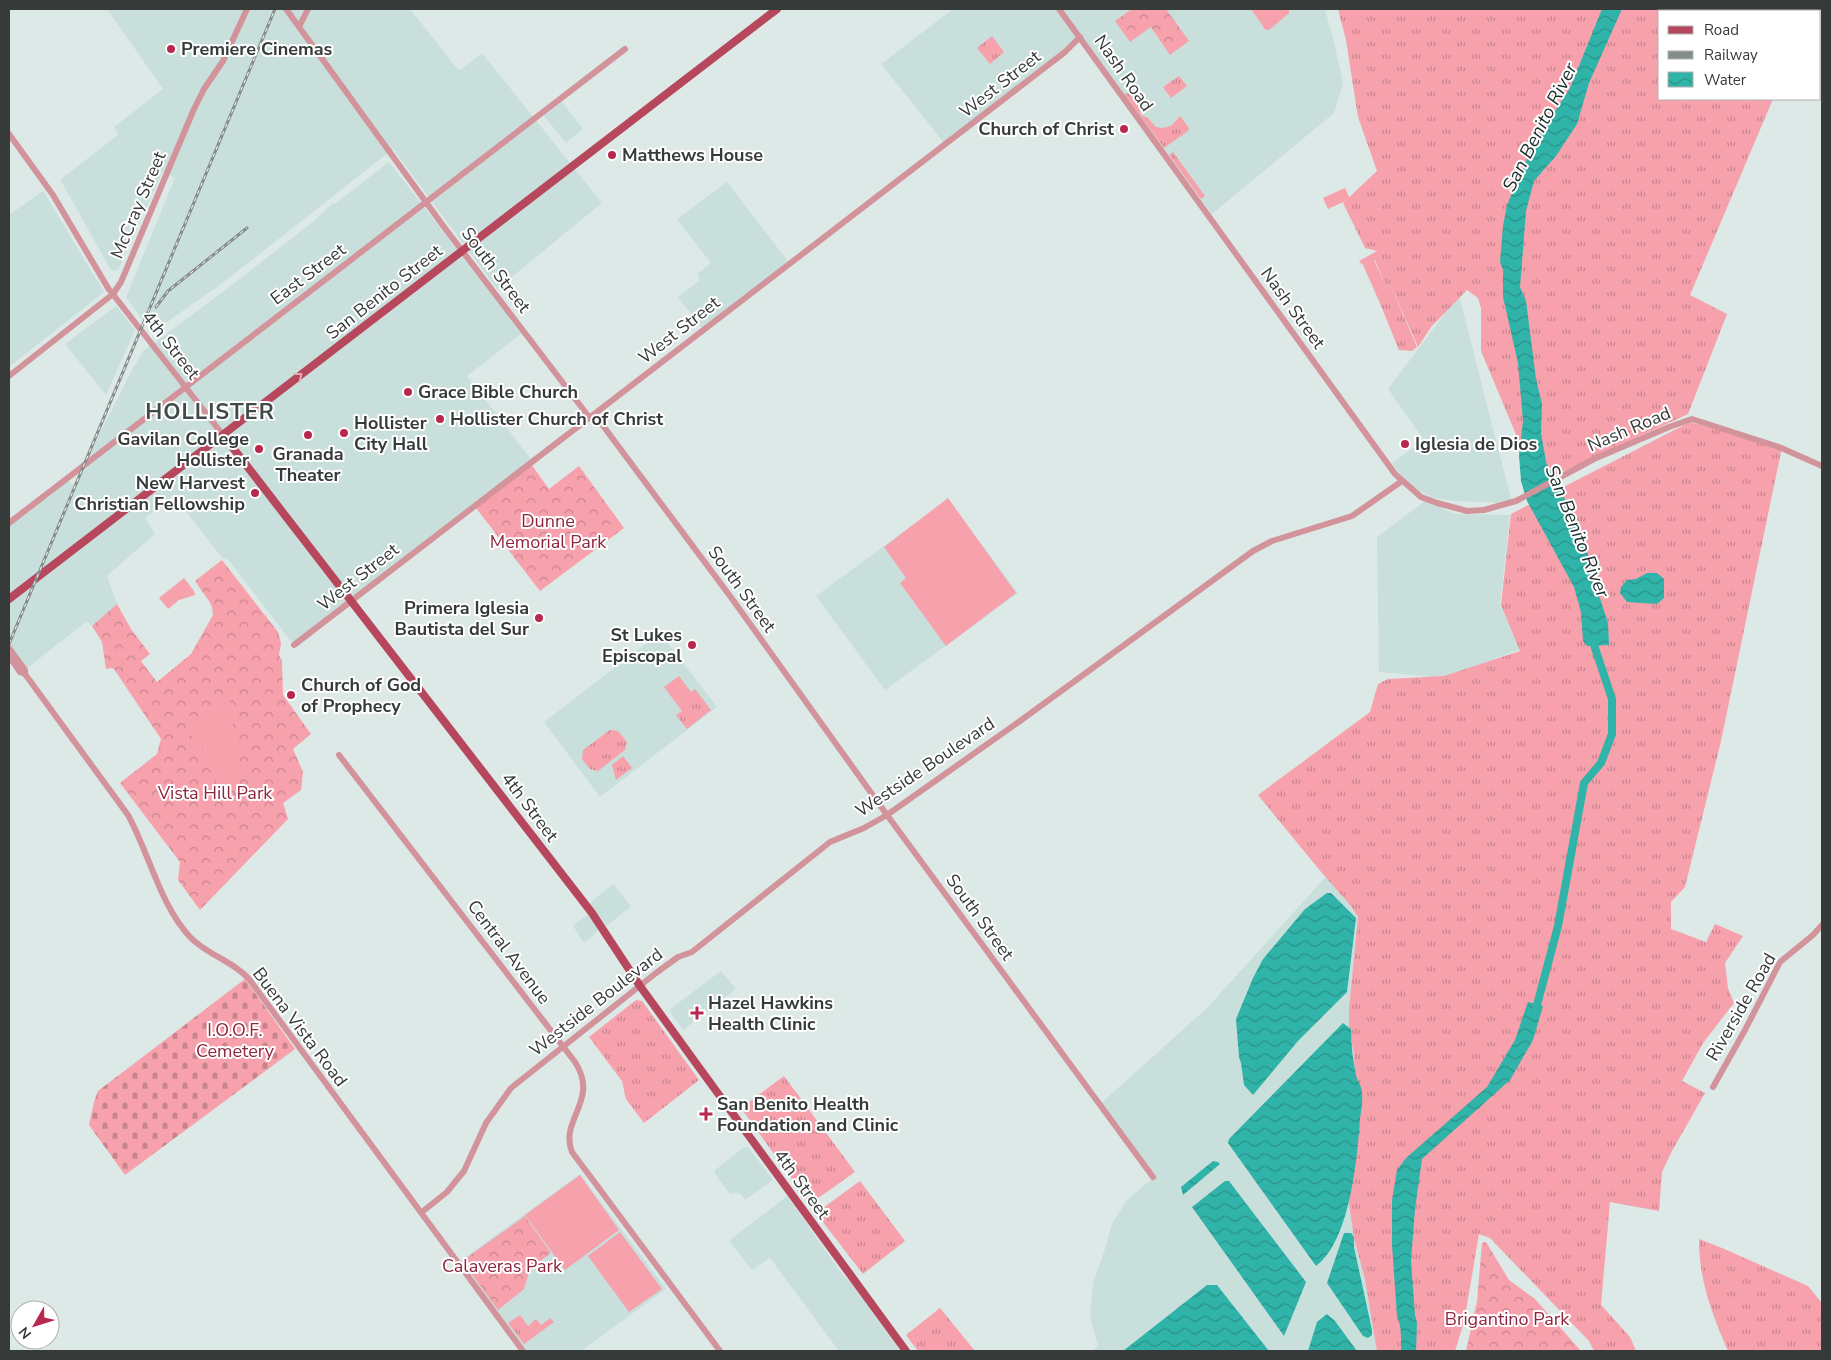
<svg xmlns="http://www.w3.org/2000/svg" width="1831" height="1360" font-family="'Nunito Sans',sans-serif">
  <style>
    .built { fill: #c9dfdc }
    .grass { fill: url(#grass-tufts) }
    .forest { fill: url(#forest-crowns) }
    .cemetery { fill: url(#cemetery-stones) }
    .garden { fill: #f6a1ac }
    .water { fill: url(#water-waves) }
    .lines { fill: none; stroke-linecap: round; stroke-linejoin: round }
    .river { stroke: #30b3a8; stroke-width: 8 }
    .minor { stroke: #d2939b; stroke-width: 6 }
    .major { stroke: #b7475d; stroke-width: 8 }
    .rail-casing { stroke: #848d8b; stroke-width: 3 }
    .rail { stroke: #fff; stroke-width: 1; stroke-dasharray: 4; stroke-linecap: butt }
    .oneway { stroke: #dfacb6 }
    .poi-dot { fill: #b7274e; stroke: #fff; stroke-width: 2 }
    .labels { text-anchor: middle; stroke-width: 4; stroke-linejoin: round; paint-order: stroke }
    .poi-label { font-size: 18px; font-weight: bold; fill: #363b3a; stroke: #fff; text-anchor: start }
    .street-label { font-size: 18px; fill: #363b3a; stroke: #fff }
    .park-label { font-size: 18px; fill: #8e243e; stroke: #fff }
    .water-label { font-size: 19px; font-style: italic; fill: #192e2c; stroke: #fff }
    .district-label { font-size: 22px; font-weight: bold; letter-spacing: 1px; fill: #404b49; stroke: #fff }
  </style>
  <defs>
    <pattern id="grass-tufts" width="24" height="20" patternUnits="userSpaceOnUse" patternTransform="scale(1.25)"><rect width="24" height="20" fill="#f6a1ac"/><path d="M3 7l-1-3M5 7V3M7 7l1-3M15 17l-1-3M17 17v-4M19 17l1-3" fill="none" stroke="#c8848d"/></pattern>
    <pattern id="forest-crowns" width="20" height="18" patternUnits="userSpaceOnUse" patternTransform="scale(1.25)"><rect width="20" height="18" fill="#f6a1ac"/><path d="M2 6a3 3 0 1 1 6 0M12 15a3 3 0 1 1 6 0" fill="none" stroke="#c8848d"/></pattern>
    <pattern id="cemetery-stones" width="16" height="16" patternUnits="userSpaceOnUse" patternTransform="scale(1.25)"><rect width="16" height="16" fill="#f6a1ac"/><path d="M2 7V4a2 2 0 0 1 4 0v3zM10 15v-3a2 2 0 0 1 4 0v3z" fill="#c8848d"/></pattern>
    <pattern id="water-waves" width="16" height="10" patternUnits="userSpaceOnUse" patternTransform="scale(1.25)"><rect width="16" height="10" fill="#30b3a8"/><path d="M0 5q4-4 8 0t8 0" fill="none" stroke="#2a938a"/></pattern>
  </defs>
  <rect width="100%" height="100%" fill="#dce9e7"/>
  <path class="built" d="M107,9h303l49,62 23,-18 120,150 -105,86 -104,-140 -169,133 -70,49 -12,-12 -16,-22 49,-119 -12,-7 -45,99 -4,1 -3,-1 -50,-89v-2l57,-44 -4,-8 49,-38z
    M953,9h372l10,37 8,37 -9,30 -122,101 -130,-175 -137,105 -64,-80z
    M562,102l21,27 -17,14 -22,-27z
    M389,162l133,171 -55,43 65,85 -238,184 -67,-87 -3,2 -51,-65 -28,23 10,16 -48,42 10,28 -25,22 -5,-5 -61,48 -17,-23v-121l59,-45 5,6 58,-114 12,-21 89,-66 82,-64 19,-18 2,1z
    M727,182l63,82 -87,66 -25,-33 22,-17 -3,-6 14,-11 -34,-44z
    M43,191l61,101 -95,75v-152z
    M1459,295l53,208 -57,-2 -23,-3 -16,-9 -16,-15 -8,-11 32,-23 -36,-51z
    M116,306l19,24 -29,65 -41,-51z
    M948,499l70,94 -133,97 -69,-94z
    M1425,501l30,13 55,1 -10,89 21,45 -78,29 -64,-6 -2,-135z
    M660,633l57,74 -117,90 -56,-75z
    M1332,870l31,36 15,445h-286l6,-5 -8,-29 3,-34 12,-34 7,-25 15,-24 26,-22 -54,-73 108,-97z
    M613,884l18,22 -24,20 -18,-22z
    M588,914l11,13 -3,6 -12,10 -11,-17z
    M721,971l15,18 -53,41 -14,-20z
    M744,1147h4l25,33 -28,20 -3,-5 -5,-2 -7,1 -15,-20v-4z
    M580,1174l86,115 -85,62h-54l-67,-90z
    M787,1196l55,78 11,11 47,66h-61l-69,-93 -18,12 -23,-29z"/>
  <path class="grass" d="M1338,9h354l1,2h-33v88h113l-83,196 37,19 -39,100 -162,75 -1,-33 -44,-105v-43l-3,-10 -11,-8 -36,37 -13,20 -30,-68 29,68 -5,4 -13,-1 -20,-49 10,-6 -14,-35 -12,5 -4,-4 18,-10 -12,-3 -22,-45 34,-32 -19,-54 -12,-77z
    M992,36l12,16 -14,12 -13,-16z
    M1179,76l8,10 -16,12 -8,-11z
    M1129,93l10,12 2,10 7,3 8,9 6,1 9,-2 9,-10 9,12 -1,3 -24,17 -40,-54z
    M1173,152l32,44 -4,3 -32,-44z
    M1690,422l92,25 -61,294 -36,146 -14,15v27l35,13 9,-18 28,12 -18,27 3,25 6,15 -31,40 -21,38 23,12 -33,58 -10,21 -3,39 -49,-9 -9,103 29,32 6,14h-42l-5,-10 -99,-103 -11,-4 -15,88 -9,29h-78l-12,-72 -11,-41 -5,-35 7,-99 -2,-51 -5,-22v-22l9,-92 -7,-11 -29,-33 -64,-78 112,-83 8,-28 10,-5 56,-3 76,-25 -19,-46 10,-91z
    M695,689l16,21 -24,19 -11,-14 6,-4 -6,-8z
    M610,730l8,1 9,11 -2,8 -27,21 -8,-2 -8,-10 1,-9z
    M623,756l9,12 -16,12 -4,-15z
    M636,1000l6,1 57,79 -55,43 -18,-24 -4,-18 -33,-44z
    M784,1076l71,96 -41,29 -7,-1 -66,-92z
    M860,1181l45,60 -42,33 -44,-57 1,-7z
    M1699,1239l23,9 86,38 14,17v48h-94c-16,-37 -29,-70 -29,-112z
    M940,1308l35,43h-57l-12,-16z
    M520,1315l8,11 8,-7 5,6 9,-7 4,4 -30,22 -16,-21z"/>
  <path class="forest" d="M1132,9h34l23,32 -19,14 -19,-28 -21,15 -15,-21z
    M531,464l18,25 30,-23 45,62 -84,63 -64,-83z
    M222,560l56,72 3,11 -2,12 3,6 1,34 28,39 -18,15 10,23 -2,18 -18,13 5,16 -88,91 -22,-30 2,-18 -60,-79 37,-29 4,-15 -47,-70 -3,-1 -5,1 -4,-27 -10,-16 25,-22 14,25 19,25 -9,7 16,21 34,-28 22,-39 -1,-8 -3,-6 -14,-20z
    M525,1216l26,37 -21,16 -6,20 -26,21 -36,-49z
    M1486,1242l23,38 26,19 46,52h-115l11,-50 5,-58z"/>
  <path class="cemetery" d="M245,979l50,70 -170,126 -36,-50 5,-23 4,-11z"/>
  <path class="garden" d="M1251,9h38v4l-20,17 -5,-1 -1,-3z
    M1345,188l5,11 -22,10 -5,-11z
    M1374,260l16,36 -11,5 -16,-36z
    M948,498l68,95 -70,53 -46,-63 6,-5 -22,-31z
    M184,578l10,13 1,4 -16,5 -11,9 -9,-11z
    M679,676l12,16 -15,11 -12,-16z
    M229,693l11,89 -22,5 -12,-34 -20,-24z
    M580,1175l39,55 -54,40 -40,-55z
    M620,1232l42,57 -33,23 -41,-56z"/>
  <path class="water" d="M1602,9h20l-33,74 -12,41 -21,32 -22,25 -8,30 -6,76 6,14 10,78 6,25 -1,29 5,29 26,51 21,55 1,12 14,43 1,22 -22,1 -4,-5 -2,-29 -7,-25 -47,-86 -6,-20 -2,-26 4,-34 -5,-58 -15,-66v-27l-3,-8 3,-36 4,-21 25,-58 38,-59z
    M1647,573h10l7,6v19l-7,6 -30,-2 -7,-9 1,-6 6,-7 9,-1z
    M1327,893h4l25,25 -9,74 -49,49 -45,54 -9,-10 -3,-22 -2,-6 -3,-38 17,-41 10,-19 42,-50z
    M1528,1002l15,4 -10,34 -23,40 -88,79 -7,50 -4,52 4,54 2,8 -1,28h-15c0,-12 1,-24 -4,-35l-5,-71v-45l5,-30 9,-12 81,-71 28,-47z
    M1343,1023l8,6c0,16 2,31 5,46 1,6 6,11 6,18 1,8 -1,18 -2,26 -3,41 -10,122 -44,147l-88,-123 1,-4z
    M1213,1161l5,1 2,2 -37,31 -2,-8z
    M1225,1181h4l77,101 -22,54 -92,-129z
    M1344,1233h7l3,4v10l18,83v5l-4,3 -5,-2 -36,-53z
    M1207,1285h10l52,66h-146z
    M1327,1314l8,7 22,30h-49l9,-29z"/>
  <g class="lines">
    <path class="river" d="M1535,1012l3,-2 -1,-5 21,-79 26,-143 17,-20 11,-29v-35l-18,-54 -4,-6"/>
    <path class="minor" d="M286,9l158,218 145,190h5l4,2 132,177 157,219 266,362
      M1059,9l336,465 26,23 16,6 30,8 17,-1 32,-9 78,-42 75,-32 23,-8 87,28 43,19
      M299,27l9,-18
      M9,134l44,61 55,93 115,147
      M9,376l104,-82 8,-12 73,-173 10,-20 19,-28 24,-52
      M9,523l616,-474
      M294,645l771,-593 15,-15
      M9,648l16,22v4l103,141c21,38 32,90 62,122 17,18 43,24 59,42l274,372
      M9,656l11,16 5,2
      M339,755l236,307c25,39 -16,57 -3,90l148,199
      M1713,1087l32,-57 35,-68 33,-27 9,-10
      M422,1212l25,-20 17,-21 22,-48 25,-35 145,-115 22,-16 14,-5 138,-110 34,-14 23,-13 133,-94 233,-170 19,-10 80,-25 50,-35"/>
    <path class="major" d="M223,435l369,478 48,73 58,80 208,285
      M9,599l768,-590"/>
    <defs>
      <path id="rail" d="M156,307l12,-16 79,-63
        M9,644l266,-635"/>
    </defs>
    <use href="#rail" class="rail-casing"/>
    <use href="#rail" class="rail"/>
  </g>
  <defs><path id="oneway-chevron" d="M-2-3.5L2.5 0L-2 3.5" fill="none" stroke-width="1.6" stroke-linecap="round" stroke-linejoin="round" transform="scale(1.25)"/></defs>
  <use class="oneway" href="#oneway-chevron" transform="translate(299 376) rotate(-38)"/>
  <g class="poi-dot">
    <circle cx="171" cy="49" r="5"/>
    <circle cx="1124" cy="129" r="5"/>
    <circle cx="612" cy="155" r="5"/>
    <circle cx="408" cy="392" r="5"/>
    <circle cx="440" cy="419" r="5"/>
    <circle cx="344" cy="433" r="5"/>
    <circle cx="308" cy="435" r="5"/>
    <circle cx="1405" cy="444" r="5"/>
    <circle cx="259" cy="449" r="5"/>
    <circle cx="255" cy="493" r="5"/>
    <circle cx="539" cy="618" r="5"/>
    <circle cx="692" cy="645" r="5"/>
    <circle cx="291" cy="695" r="5"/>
    <path d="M694.5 1005.5h5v5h5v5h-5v5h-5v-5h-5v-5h5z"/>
    <path d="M703.5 1106.5h5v5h5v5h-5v5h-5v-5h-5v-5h5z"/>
  </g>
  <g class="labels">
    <g class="poi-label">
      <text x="181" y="55">Premiere Cinemas</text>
      <text x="1114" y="135" text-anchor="end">Church of Christ</text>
      <text x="622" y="161">Matthews House</text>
      <text x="418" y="398">Grace Bible Church</text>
      <text x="450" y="425">Hollister Church of Christ</text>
      <text x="354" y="429">Hollister<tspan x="354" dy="21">City Hall</tspan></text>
      <text x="249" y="445" text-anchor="end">Gavilan College<tspan x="249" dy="21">Hollister</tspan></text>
      <text x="1415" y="450">Iglesia de Dios</text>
      <text x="308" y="460" text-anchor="middle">Granada<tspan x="308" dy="21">Theater</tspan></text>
      <text x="245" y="489" text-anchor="end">New Harvest<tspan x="245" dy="21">Christian Fellowship</tspan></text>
      <text x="529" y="614" text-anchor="end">Primera Iglesia<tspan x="529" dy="21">Bautista del Sur</tspan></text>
      <text x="682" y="641" text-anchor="end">St Lukes<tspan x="682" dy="21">Episcopal</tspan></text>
      <text x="301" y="691">Church of God<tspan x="301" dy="21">of Prophecy</tspan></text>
      <text x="708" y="1009">Hazel Hawkins<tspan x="708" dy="21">Health Clinic</tspan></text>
      <text x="717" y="1110">San Benito Health<tspan x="717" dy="21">Foundation and Clinic</tspan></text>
    </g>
    <g class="street-label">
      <text transform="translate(1124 73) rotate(55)" y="6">Nash Road</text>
      <text transform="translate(1000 84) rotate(-38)" y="6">West Street</text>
      <text transform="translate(138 205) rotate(-67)" y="6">McCray Street</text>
      <text transform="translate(496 270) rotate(53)" y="6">South Street</text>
      <text transform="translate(308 274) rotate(-37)" y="6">East Street</text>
      <text transform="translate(384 292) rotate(-38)" y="6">San Benito Street</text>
      <text transform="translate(1293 308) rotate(54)" y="6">Nash Street</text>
      <text transform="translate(679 330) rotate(-38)" y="6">West Street</text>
      <text transform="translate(171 345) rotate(52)" y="6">4th Street</text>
      <text transform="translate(1629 429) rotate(-23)" y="6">Nash Road</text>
      <text transform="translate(358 577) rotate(-38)" y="6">West Street</text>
      <text transform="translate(742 589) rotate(54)" y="6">South Street</text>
      <text transform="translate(925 767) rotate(-34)" y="6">Westside Boulevard</text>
      <text transform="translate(530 807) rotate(53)" y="6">4th Street</text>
      <text transform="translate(980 917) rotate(54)" y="6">South Street</text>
      <text transform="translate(509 952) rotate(53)" y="6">Central Avenue</text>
      <text transform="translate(596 1002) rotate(-38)" y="6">Westside Boulevard</text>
      <text transform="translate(1741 1007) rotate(-60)" y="6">Riverside Road</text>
      <text transform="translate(300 1027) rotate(53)" y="6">Buena Vista Road</text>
      <text transform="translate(802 1184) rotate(54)" y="6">4th Street</text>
    </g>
    <g class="park-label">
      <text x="548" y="527">Dunne<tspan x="548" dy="21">Memorial Park</tspan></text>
      <text x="215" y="799">Vista Hill Park</text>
      <text x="235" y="1036">I.O.O.F.<tspan x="235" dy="21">Cemetery</tspan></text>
      <text x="502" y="1272">Calaveras Park</text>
      <text x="1507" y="1325">Brigantino Park</text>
    </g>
    <g class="water-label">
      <text transform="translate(1539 127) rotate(-63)" y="7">San Benito River</text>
      <text transform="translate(1578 531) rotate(68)" y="7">San Benito River</text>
    </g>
    <g class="district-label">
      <text x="210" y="419">HOLLISTER</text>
    </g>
  </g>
  <rect width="1831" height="1360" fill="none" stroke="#363b3a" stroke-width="20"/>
  <rect x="1658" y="10" width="162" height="90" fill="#ffffff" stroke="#afb1b0"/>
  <rect x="1668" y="26" width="25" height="8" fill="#b7475d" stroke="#afb1b0"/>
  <text x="1704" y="35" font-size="15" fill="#363b3a">Road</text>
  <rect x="1668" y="51" width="25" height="8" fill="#848d8b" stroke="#afb1b0"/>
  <text x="1704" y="60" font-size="15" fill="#363b3a">Railway</text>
  <rect x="1668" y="72" width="25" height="15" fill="url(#water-waves)" stroke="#afb1b0"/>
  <text x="1704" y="85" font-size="15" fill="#363b3a">Water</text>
  <g transform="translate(35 1325) rotate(231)"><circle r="24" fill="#ffffff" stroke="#afb1b0"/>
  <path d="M0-4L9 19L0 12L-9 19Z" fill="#b7274e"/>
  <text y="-8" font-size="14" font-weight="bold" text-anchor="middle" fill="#363b3a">N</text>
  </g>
</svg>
